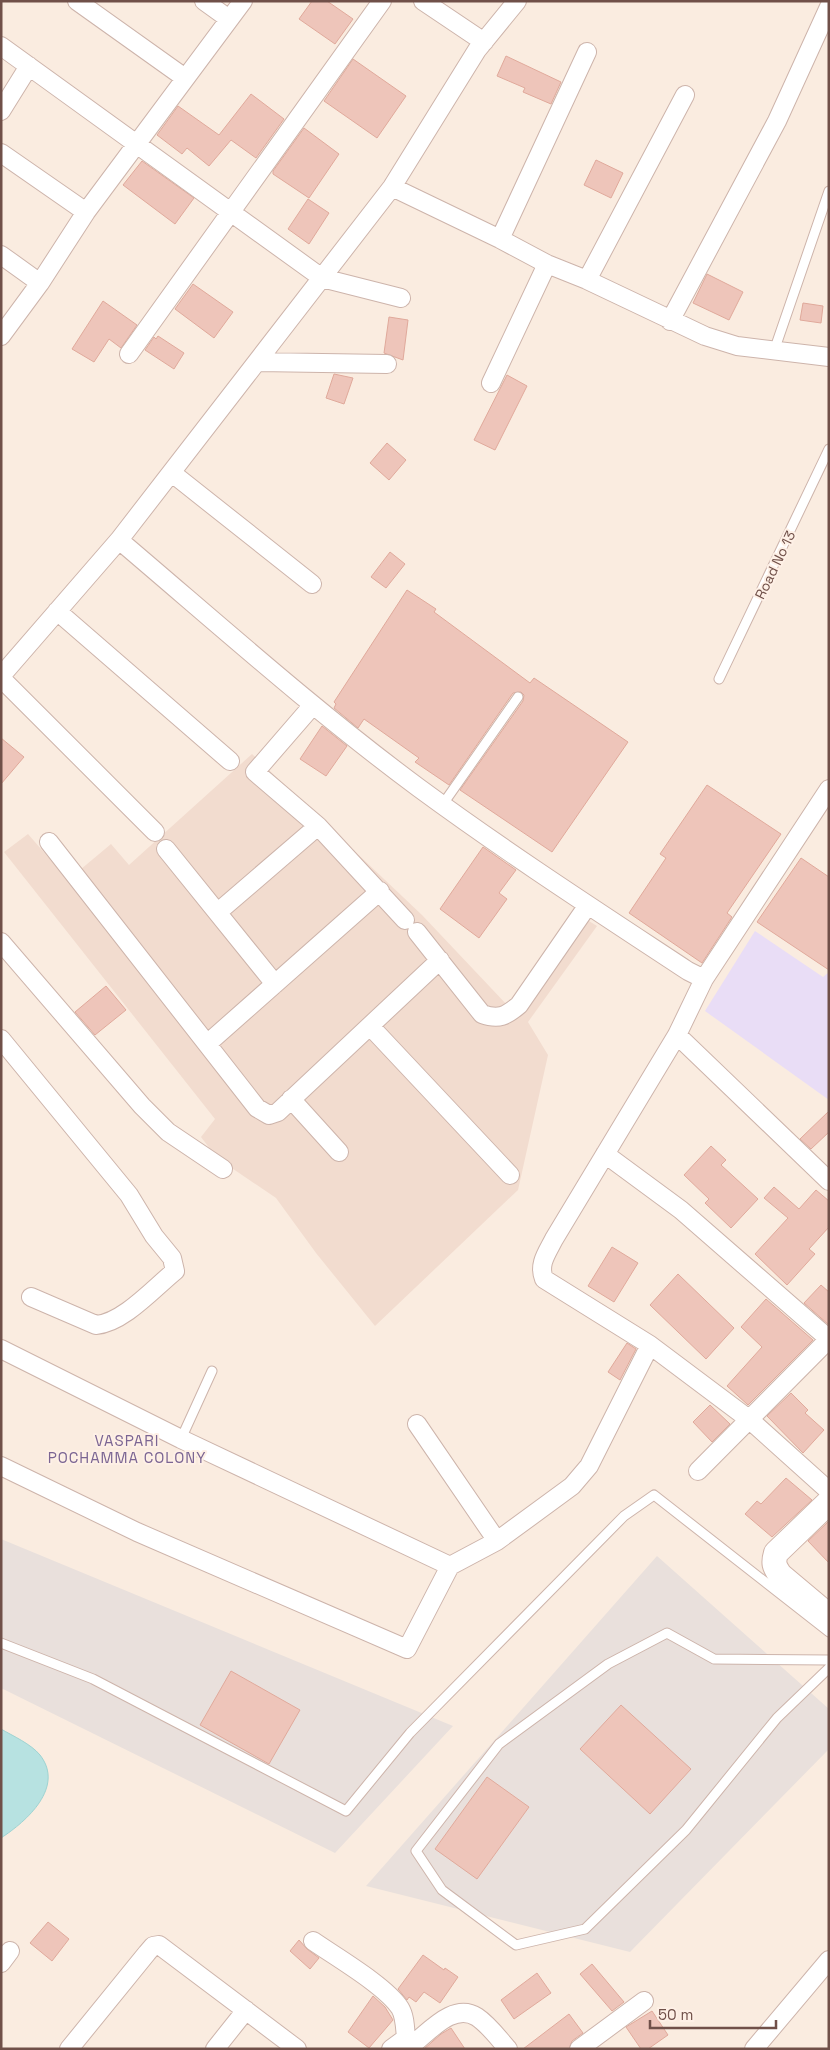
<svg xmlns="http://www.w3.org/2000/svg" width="830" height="2050" font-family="'Space Grotesk',sans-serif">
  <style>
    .residential { fill: #f2dccf }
    .industrial { fill: #e9e0dc }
    .education { fill: #e9ddf6 }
    .water { fill: #b7e2e1; stroke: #9dd3d2 }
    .building { fill: #eec5ba; stroke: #e0a99b }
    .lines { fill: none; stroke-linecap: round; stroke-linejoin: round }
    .lane-casing { stroke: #cdb4ab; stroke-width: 11 }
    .street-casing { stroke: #cdb4ab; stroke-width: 20 }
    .secondary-casing { stroke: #cfb3a8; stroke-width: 26 }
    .lane { stroke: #fff; stroke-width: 9 }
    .street { stroke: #fff; stroke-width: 18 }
    .secondary { stroke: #fff; stroke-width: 24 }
    .labels { text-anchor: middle; stroke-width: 4; stroke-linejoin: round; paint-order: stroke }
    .street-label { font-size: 14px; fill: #705049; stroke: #fef0e6 }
    .neighbourhood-label { font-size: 15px; letter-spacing: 1px; fill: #7b6593; stroke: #fef0e6 }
  </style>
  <rect width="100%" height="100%" fill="#faece0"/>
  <path class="residential" d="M252,754l170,161 86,91 68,-93 21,13 -69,96 20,33 -30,135 -143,136 -59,-73 -40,-55 -59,-40 -16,-21 14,-18 -211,-267 24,-18 40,46 43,-36 18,21z"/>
  <path class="industrial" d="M1,1539l452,187 -118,127 -334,-165z
    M657,1556l172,153v40l-199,203 -264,-66z"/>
  <path class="education" d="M755,931l68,46 6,-5v128l-124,-89z"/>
  <path class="water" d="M1,1729c12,7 30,15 39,26 25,32 -13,66 -39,83z"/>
  <path class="building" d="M312,1h15l26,18 -18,25 -36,-25z
    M506,56l55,26 -10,22 -28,-12 2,-4 -28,-12z
    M353,59l53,37 -29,42 -53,-37z
    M251,94l33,25 -28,39 -25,-18 -22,26 -22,-18 -5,6 -25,-19 21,-29 41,29z
    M304,128l35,26 -30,44 -36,-24v-3z
    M596,160l27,13 -12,25 -27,-13z
    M142,161l52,37 -19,26 -52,-39z
    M308,199l21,14 -20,31 -21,-15z
    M707,274l36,18 -14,28 -36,-17z
    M193,284l40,28 -19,26 -39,-29z
    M103,301l34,24 -16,23 -12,-9 -15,23 -22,-13z
    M803,303l20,3 -2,17 -21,-3z
    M389,317l19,3 -5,40 -19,-7z
    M158,336l26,17 -10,16 -29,-19 9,-13 2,2z
    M334,374l19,4 -9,26 -18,-6z
    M507,375l20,11 -32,64 -21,-10z
    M387,443l19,17 -17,20 -19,-17z
    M390,552l15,12 -19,24 -15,-11z
    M407,590l29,19 -2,3 96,71 4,-5 94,64 -76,110 -92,-62 63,-89 1,-6 -3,-3 -8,1 -64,92 -34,-23 4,-4 -55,-39 -6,9 -24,-20 2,-4 -2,-2z
    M322,726l25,20 -21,30 -26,-17z
    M1,738l23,19 -23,27z
    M707,785l74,49 -54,79 5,4 -30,46 -73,-50 37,-55 -6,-4z
    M483,847l33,23 -17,23 8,6 -28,39 -39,-29z
    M801,858l28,19v93l-72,-48z
    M106,986l20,24 -31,25 -20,-23z
    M829,1111v21l-18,17 -11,-10z
    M711,1146l15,14 -5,5 37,34 -27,29 -26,-25 4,-4 -25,-24z
    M774,1187l25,22 17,-19 13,11v26l-20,22 6,5 -28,31 -32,-31 33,-36 -24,-20z
    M612,1247l26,16 -24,39 -26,-16z
    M678,1274l56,54 -28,31 -56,-54z
    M821,1285l8,7v33l-25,-22z
    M766,1299l47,41 -65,65 -21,-19 35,-39 -21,-20z
    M627,1343l9,6 -16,31 -12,-8z
    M791,1393l17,17 -3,3 19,17 -21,23 -36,-37z
    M710,1405l20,19 -18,18 -19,-20z
    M786,1478l26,22 -40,37 -27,-23 12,-13 4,3z
    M829,1521v42l-21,-22z
    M231,1671l69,39 -31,54 -69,-39z
    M621,1705l70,64 -41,45 -70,-65z
    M487,1777l42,30 -52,72 -42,-30z
    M48,1922l21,17 -17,22 -22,-18z
    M299,1940l8,9 12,9 -9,11 -20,-18z
    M423,1955l21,15 1,-2 13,9 -18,26 -16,-11 -8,10 -7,-5 -2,3 -9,-11z
    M592,1964l32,38 -12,9 -32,-37z
    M537,1973l14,20 -37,26 -13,-19z
    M373,1996l12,11 8,13 -24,28 -21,-16z
    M652,2011l16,24 -20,14h-7l-15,-22z
    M569,2014l14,19 -11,8 -3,8h-46z
    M451,2028l14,21h-41l17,-15z"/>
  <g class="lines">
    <defs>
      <path id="lane" d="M774,351l55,-160
        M719,679l110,-230
        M443,804l75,-107
        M181,1439l31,-68
        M1,1643l92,36 253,132 64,-78 214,-217 30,-21 175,137
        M829,1660l-115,-1 -47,-26 -59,31 -109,80 -83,107 26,39 74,55 69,-16 101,-99 91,-112 52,-50"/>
      <path id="street" d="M77,1l108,77
        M204,1l25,18
        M423,1l61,41
        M1,46l321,232 79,20
        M1,111l28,-45
        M1,153l85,59
        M392,187l108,52 47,25 40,16 118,56 32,10 92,11
        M500,239l87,-187
        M1,255l39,28
        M587,280l98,-185
        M670,321l107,-200 52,-114
        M1,336l39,-53 46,-71 157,-211
        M129,354l253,-353
        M258,362l129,2
        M491,383l56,-119
        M172,473l140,111
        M119,540c99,84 196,171 300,248 87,64 178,123 269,183l16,8
        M57,611l173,150
        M1,676l118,-136 273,-353 85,-137 40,-49
        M1,678l154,154
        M313,705l-58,67 63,54 87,94
        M829,789l-125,190 -27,56 -123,204c-7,14 -16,25 -10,40l106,66 100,75 79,71
        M49,842l208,266 12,7 9,-3 162,-152
        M166,849l109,135
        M218,912l100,-86
        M417,932l65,82c17,6 24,2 37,-9l69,-100
        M1,942l141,164 26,26 55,37
        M370,1026l140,149
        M677,1035l152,146
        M1,1039l128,156 25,41 18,22 3,13c-21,17 -52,52 -79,54l-65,-28
        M207,1044l173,-153
        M291,1099l48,53
        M605,1154l76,56 148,129
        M1,1349l180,90 269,127 47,-25 75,-55 17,-20 61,-121
        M417,1424l80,117
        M1,1466l136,66 270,117 43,-83
        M698,1471l131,-132
        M313,1941c23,16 73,45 87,67 5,8 5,20 6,30
        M1,1963l9,-12
        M413,2044c17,-13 41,-42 64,-27 12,8 22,22 31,32
        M69,2049l78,-96 6,-7 6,-1 138,104
        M215,2049l31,-39
        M391,2049l15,-11 8,7
        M579,2049l65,-48
        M754,2049l75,-89"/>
      <path id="secondary" d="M829,1502l-53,51c-3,10 -2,13 4,22l49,41"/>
    </defs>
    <use href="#lane" class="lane-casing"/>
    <use href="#street" class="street-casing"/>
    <use href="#secondary" class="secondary-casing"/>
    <use href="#lane" class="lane"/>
    <use href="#street" class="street"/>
    <use href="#secondary" class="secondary"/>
  </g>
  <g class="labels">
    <g class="street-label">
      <text transform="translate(775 565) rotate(-64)" y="5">Road No 13</text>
    </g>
    <g class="neighbourhood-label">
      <text x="127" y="1446">VASPARI<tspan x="127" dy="17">POCHAMMA COLONY</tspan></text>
    </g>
  </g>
  <rect width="830" height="2050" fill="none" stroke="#705049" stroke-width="5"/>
  <path d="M650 2020v8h126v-8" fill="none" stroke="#705049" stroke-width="2.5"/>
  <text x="658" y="2020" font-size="15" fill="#705049" stroke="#fef0e6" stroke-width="4" paint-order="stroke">50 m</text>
</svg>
